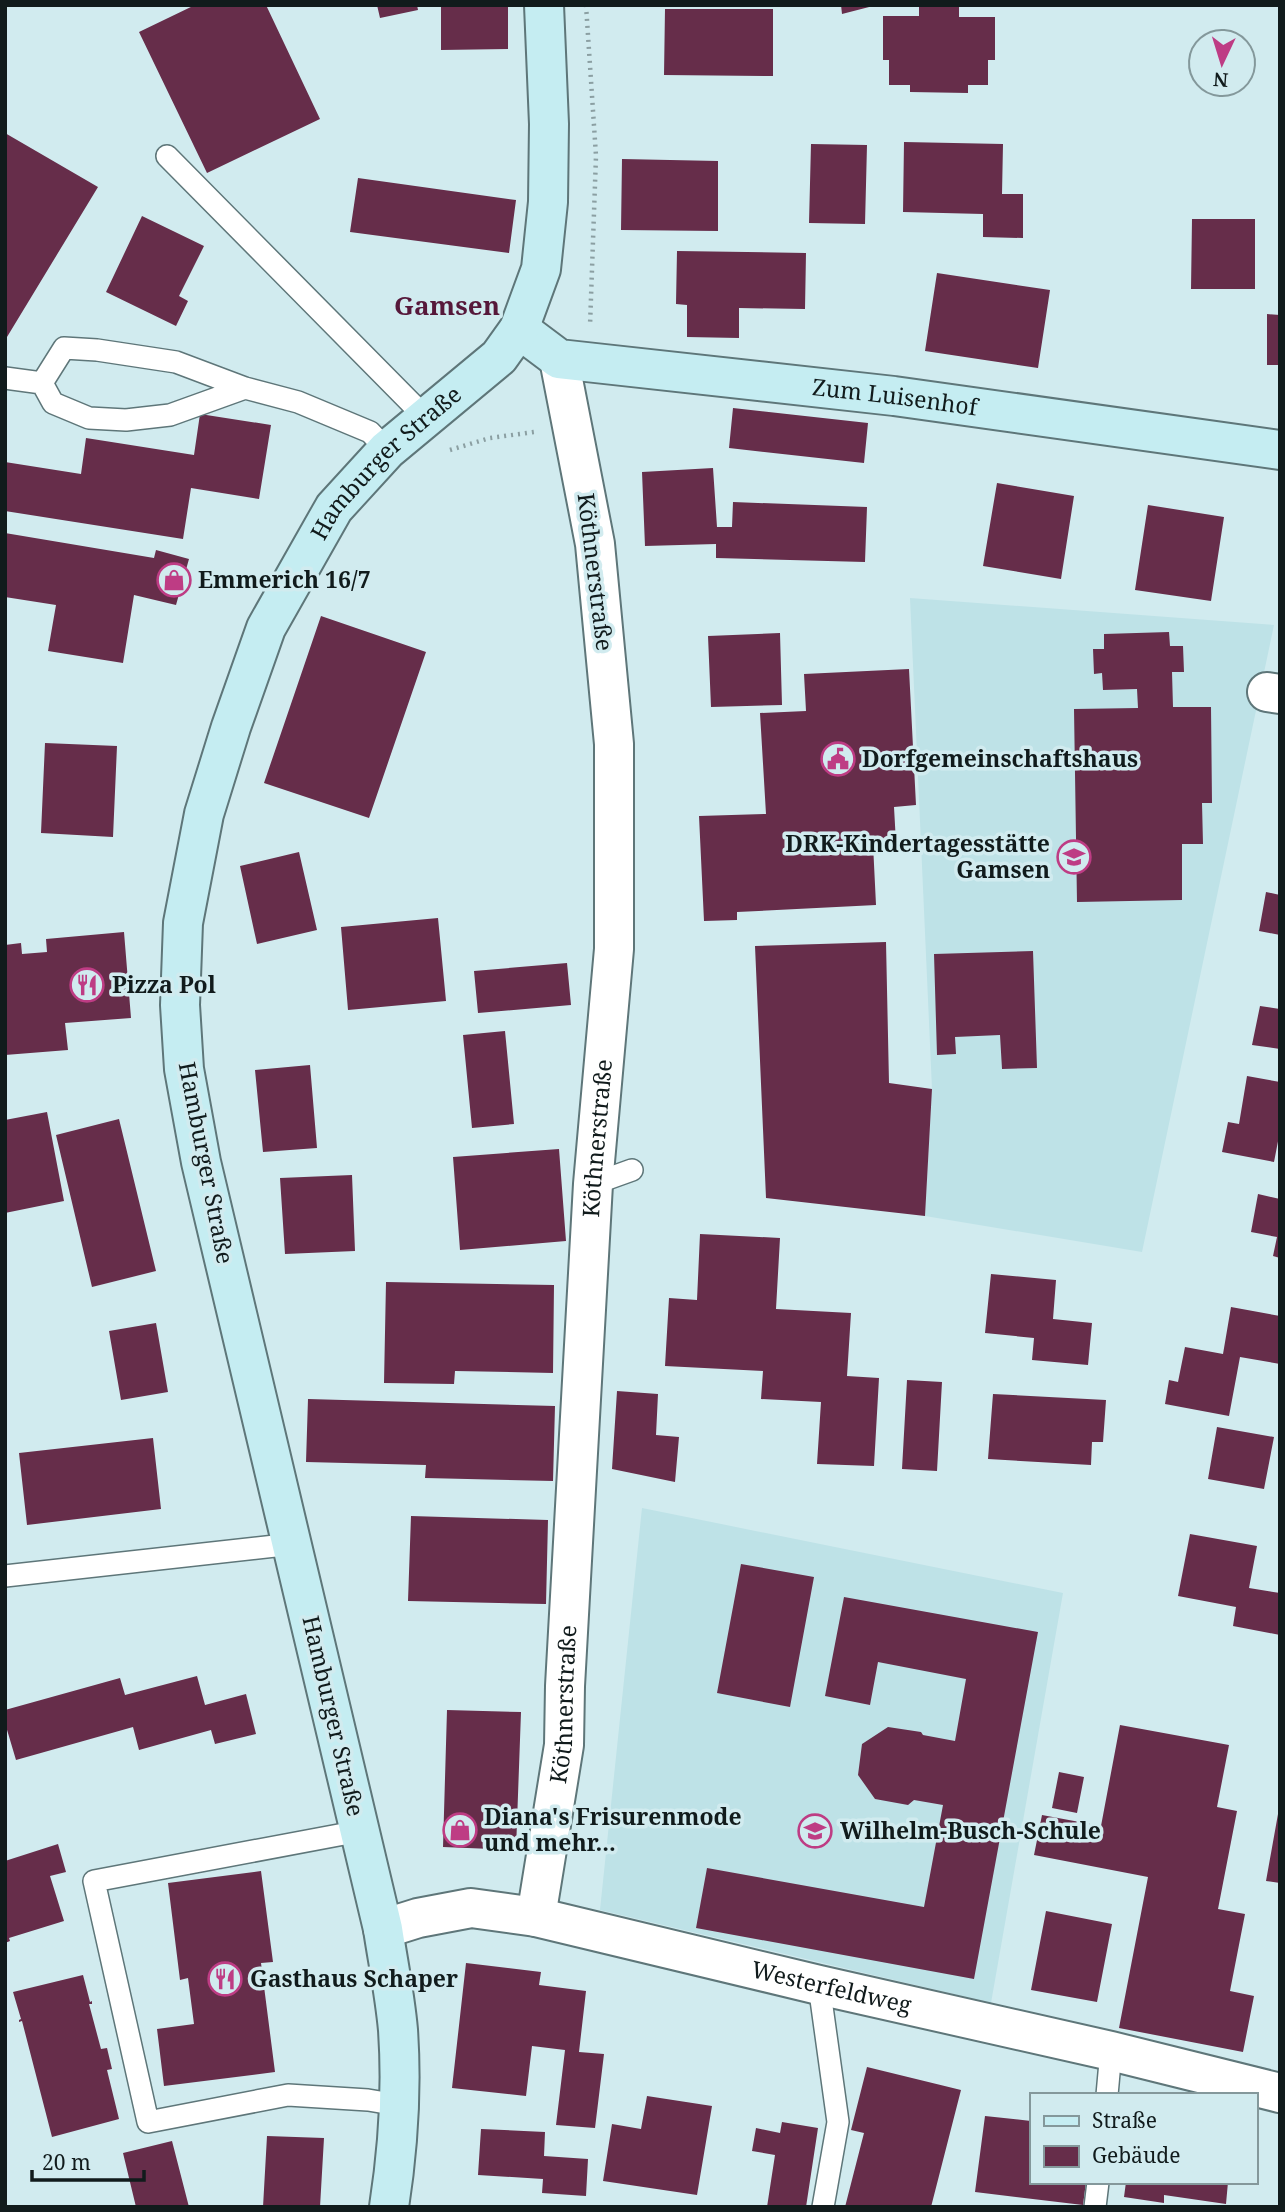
<svg xmlns="http://www.w3.org/2000/svg" width="1285" height="2212" font-family="'Noto Serif',serif">
  <style>
    .built { fill: #bee2e7 }
    .building { fill: #662d4a }
    .lines { fill: none; stroke-linecap: round; stroke-linejoin: round }
    .lane-casing { stroke: #5e7679; stroke-width: 24 }
    .street-casing { stroke: #5e7679; stroke-width: 42 }
    .secondary-casing { stroke: #5e7679; stroke-width: 42 }
    .path { stroke: #8b9fa2; stroke-width: 4.5; stroke-dasharray: 2 5; stroke-linecap: butt }
    .lane { stroke: #fff; stroke-width: 21 }
    .street { stroke: #fff; stroke-width: 38 }
    .secondary { stroke: #c5edf2; stroke-width: 38 }
    .labels { text-anchor: middle; stroke-width: 7; stroke-linejoin: round; paint-order: stroke }
    .street-label { font-size: 23px; fill: #111b1c; stroke: #d1ebef }
    .poi-label { font-size: 23px; font-weight: bold; fill: #111b1c; stroke: #d1ebef; text-anchor: start }
    .quarter-label { font-size: 26px; font-weight: bold; fill: #56183a; stroke: #d1ebef }
  </style>
  <rect width="100%" height="100%" fill="#d1ebef"/>
  <path class="built" d="M910,598l364,27 -132,627 -217,-36 7,-127z
    M642,1508l421,85 -72,410 -391,-93z"/>
  <path class="building" d="M195,5h71l54,114 -113,54 -68,-141z
    M377,5h40l1,5 -38,8z
    M441,5h67v44l-67,1z
    M841,5h31l1,1 -31,8z
    M919,5h40v12h36v43h-7v25h-20v8l-58,-1v-7h-21v-25h-6v-44h36z
    M665,9h108v67l-109,-1z
    M5,133l93,54 -91,150 -2,-1z
    M904,142l99,2 -1,50h21v44l-40,-1v-23l-80,-2z
    M811,144l56,1 -2,79 -56,-1z
    M622,159l96,2v70l-97,-1z
    M358,178l158,22 -7,53 -159,-21z
    M142,216l62,30 -25,50 9,5 -12,25 -70,-34z
    M1192,219h63v70h-64z
    M677,251l129,2 -1,56 -66,-1v30l-52,-1v-32l-11,-1z
    M937,273l113,17 -12,78 -113,-17z
    M1267,314l13,1v50h-13z
    M733,408l135,15 -4,40 -135,-15z
    M200,414l71,11 -12,74 -68,-11 -8,51 -178,-28v-49l76,12 5,-36 108,17z
    M713,468l4,59h15l1,-25 134,5 -2,55 -149,-4v-14l-71,2 -3,-74z
    M997,483l77,13 -13,83 -78,-13z
    M1148,505l76,12 -13,84 -76,-11z
    M5,533l149,25 2,-8 33,9 -13,46 -42,-10 -11,68 -75,-12 8,-46 -51,-8z
    M321,616l105,36 -57,166 -105,-35z
    M1169,632l1,14h13l1,26h-12l1,35h38l1,96h-10l1,41h-21v56l-105,2 -3,-193 64,-1 -1,-19 -34,1 -1,-17 -8,1 -1,-25h11v-15z
    M780,633l2,72 -71,2 -3,-71z
    M909,669l7,136 -22,2 2,36 -23,1 3,61 -139,7v8l-33,1 -5,-105 67,-2 -6,-101 46,-2 -2,-37z
    M45,743l72,3 -4,91 -72,-4z
    M299,852l18,78 -60,14 -17,-78z
    M1266,892l14,3v40l-21,-4z
    M438,918l8,83 -98,9 -7,-83z
    M124,932l7,86 -66,5 3,27 -63,5v-110l16,-2 1,11 25,-2 -1,-13z
    M886,942l3,141 43,6 -7,127 -159,-18 -11,-252z
    M1033,951l4,117 -35,1 -2,-34 -45,2 1,17 -19,1 -3,-101z
    M567,963l4,42 -93,8 -4,-42z
    M1260,1006l20,3v40l-28,-4z
    M505,1031l9,93 -42,4 -9,-93z
    M310,1065l7,83 -54,4 -8,-82z
    M1247,1076l33,6v49l-6,31 -52,-10 6,-30 11,2z
    M47,1112l17,89 -59,12v-93z
    M119,1119l37,152 -64,16 -36,-152z
    M559,1149l7,92 -106,9 -7,-93z
    M352,1175l3,76 -70,3 -5,-76z
    M1258,1194l22,5v59l-7,-2 4,-19 -26,-5z
    M700,1234l80,4 -4,71 75,4 -4,63 32,2 -5,88 -57,-2 4,-62 -60,-3 2,-28 -98,-5 4,-68 28,2z
    M991,1274l65,6 -3,39 39,4 -4,42 -56,-5 2,-22 -49,-5z
    M386,1282l168,3 -1,88 -98,-2 -1,13 -70,-1z
    M1231,1307l49,9v48l-40,-7 -11,59 -64,-12 4,-24 9,2 7,-35 38,7z
    M156,1323l12,69 -47,8 -12,-69z
    M907,1380l35,2 -5,89 -35,-2z
    M617,1391l41,3 -2,41 23,2 -4,45 -63,-13z
    M993,1394l113,6 -3,42h-11l-1,23 -103,-6z
    M308,1399l247,7 -2,75 -128,-3 1,-13 -120,-3z
    M1217,1427l57,10 -10,52 -56,-10z
    M153,1438l8,71 -134,16 -8,-72z
    M411,1516l137,4 -2,84 -138,-3z
    M1190,1534l67,12 -8,42 31,5v42l-47,-9 3,-19 -58,-11z
    M741,1564l73,13 -24,130 -73,-14z
    M844,1597l194,35 -64,347 -278,-51 11,-60 217,39 19,-102 -29,-5 -6,5 -33,-6 -17,-24 4,-31 26,-17 33,5 2,3 32,6 11,-62 -88,-17 -8,43 -45,-9z
    M197,1676l8,29 41,-11 10,40 -41,10 -4,-14 -72,20 -6,-23 -117,33 -11,-37v-13l115,-32 5,17z
    M447,1710l74,2 -5,138 -73,-3z
    M1120,1725l109,20 -12,62 20,4 -19,98 27,5 -15,77 24,5 -11,56 -124,-24 29,-151 -114,-22 8,-40 59,11z
    M1059,1772l25,5 -7,36 -25,-5z
    M1278,1814h2v69l-14,-2z
    M58,1844l8,28 -16,4 14,45 -55,17 1,3 -5,2v-82z
    M261,1871l12,91 -12,1 14,109 -111,14 -7,-57 37,-5 -6,-46 -8,2 -12,-97z
    M1046,1911l66,13 -15,78 -66,-12z
    M466,1963l75,9 -2,13 47,6 -7,61 25,2 -9,74 -39,-3 9,-75 -33,-4 -6,50 -74,-8z
    M83,1975l7,27 2,-1v3h-3l12,45 6,-1 5,21 -5,1 12,49 -67,18 -30,-116 -3,1v-2l2,-1 -8,-27z
    M867,2067l94,23 -30,117h-86l19,-74 -13,-3z
    M647,2096l65,10 -15,89 -94,-14 9,-57 29,5z
    M985,2116l46,5v61h55l-3,23 -108,-13z
    M782,2122l36,6 -12,79h-39l8,-52 -23,-4 4,-23 24,5z
    M481,2129l64,3 -1,24 44,3 -2,37 -44,-3 1,-14 -65,-4z
    M267,2136l57,2 -4,69h-57z
    M172,2141l17,66h-53l-13,-54z
    M1126,2182h102l-2,22 -62,-9v8l-40,-6z"/>
  <g class="lines">
    <defs>
      <path id="lane" d="M167,156l258,261
        M5,378l37,5 22,-35 33,2 79,12 69,26 53,14 72,30 17,18
        M42,383l11,20 36,15 37,2 44,-5 75,-27
        M593,1184l39,-14
        M5,1576l288,-32
        M360,1831l-266,50 54,241 140,-27 80,5 30,5
        M819,1985l19,137 -15,85
        M1107,2095l4,-44
        M1095,2207l3,-25"/>
      <g id="street">
        <path d="M1267,692l13,2"/>
        <path id="s1" d="M536,1917l28,-172 1,-59 28,-502 21,-235v-205l-19,-200 -36,-185"/>
        <path id="s2" d="M383,1929l35,-11 53,-10 65,9 283,68 292,66 169,42"/>
      </g>
      <g id="secondary">
        <path id="s3" d="M519,329l40,30 335,37 386,54"/>
        <path id="s4" d="M389,2207c9,-58 13,-119 9,-177 -3,-34 -10,-68 -15,-101l-182,-767 -17,-93 -4,-64 3,-82 21,-109 27,-87 35,-99 68,-120 53,-58 112,-93 20,-28 22,-60 7,-67 1,-78 -5,-119"/>
      </g>
    </defs>
    <use href="#lane" class="lane-casing"/>
    <use href="#street" class="street-casing"/>
    <use href="#secondary" class="secondary-casing"/>
    <path class="path" d="M586,5l10,151 -6,170
      M450,450l40,-12 44,-6"/>
    <use href="#lane" class="lane"/>
    <use href="#street" class="street"/>
    <use href="#secondary" class="secondary"/>
  </g>
  <defs>
    <symbol id="shop-ring" viewBox="-11 -11 22 22"><circle r="9.5" fill="#d1ebef" stroke="#be3c84" stroke-width="1.5"/><path d="M-5-2.5h2.3a2.7 3.5 0 0 1 5.4 0H5L5.5 6h-11ZM-1.5-2.5h3a1.5 2.3 0 0 0-3 0Z" fill="#be3c84"/></symbol>
    <symbol id="civic-ring" viewBox="-11 -11 22 22"><circle r="9.5" fill="#d1ebef" stroke="#be3c84" stroke-width="1.5"/><path d="M-.6-6.5H3V-4.5H.6V-3L4-1V1h2V6H-6V1h2V-1L-.6-3ZM-1.2 2.5V6h2.4V2.5Z" fill="#be3c84"/></symbol>
    <symbol id="school-ring" viewBox="-11 -11 22 22"><circle r="9.5" fill="#d1ebef" stroke="#be3c84" stroke-width="1.5"/><path d="M0-5L7-2L0 1L-7-2ZM-4 1L0 2.5L4 1V4Q0 6-4 4Z" fill="#be3c84"/></symbol>
    <symbol id="restaurant-ring" viewBox="-11 -11 22 22"><circle r="9.5" fill="#d1ebef" stroke="#be3c84" stroke-width="1.5"/><path d="M-5-6h1v4h1v-4h1v4h1v-4h1v5L-1.5 .5V6h-2V.5L-5-1ZM5-6V6H3V1.5H1.5Q1.5-4 5-6Z" fill="#be3c84"/></symbol>
  </defs>
  <g fill-rule="evenodd">
    <use href="#shop-ring" x="155" y="561" width="38" height="38"/>
    <use href="#civic-ring" x="819" y="740" width="38" height="38"/>
    <use href="#school-ring" x="1055" y="838" width="38" height="38"/>
    <use href="#restaurant-ring" x="68" y="966" width="38" height="38"/>
    <use href="#shop-ring" x="441" y="1811" width="38" height="38"/>
    <use href="#school-ring" x="796" y="1812" width="38" height="38"/>
    <use href="#restaurant-ring" x="206" y="1960" width="38" height="38"/>
  </g>
  <g class="labels">
    <g class="street-label">
      <text dy="8" stroke="none"><textPath href="#s3" startOffset="388">Zum Luisenhof</textPath></text>
      <text dy="8" stroke="none"><textPath href="#s4" startOffset="1822">Hamburger Straße</textPath></text>
      <text transform="translate(595 572) rotate(83)" y="8">Köthnerstraße</text>
      <text dy="8" stroke="none"><textPath href="#s1" startOffset="782">Köthnerstraße</textPath></text>
      <text transform="translate(206 1163) rotate(79)" y="8">Hamburger Straße</text>
      <text dy="8" stroke="none"><textPath href="#s1" startOffset="215">Köthnerstraße</textPath></text>
      <text transform="translate(333 1716) rotate(77)" y="8">Hamburger Straße</text>
      <text dy="8" stroke="none"><textPath href="#s2" startOffset="460">Westerfeldweg</textPath></text>
    </g>
    <g class="poi-label">
      <text x="198" y="588">Emmerich 16/7</text>
      <text x="862" y="767">Dorfgemeinschaftshaus</text>
      <text x="1050" y="852" text-anchor="end">DRK-Kindertagesstätte<tspan x="1050" dy="26">Gamsen</tspan></text>
      <text x="112" y="993">Pizza Pol</text>
      <text x="484" y="1825">Diana's Frisurenmode<tspan x="484" dy="26">und mehr...</tspan></text>
      <text x="840" y="1839">Wilhelm-Busch-Schule</text>
      <text x="250" y="1987">Gasthaus Schaper</text>
    </g>
    <g class="quarter-label">
      <text x="447" y="315">Gamsen</text>
    </g>
  </g>
  <rect width="1285" height="2212" fill="none" stroke="#111b1c" stroke-width="14"/>
  <rect x="1030" y="2093" width="228" height="91" fill="#d1ebef" stroke="#84989b" stroke-width="2"/>
  <rect x="1044" y="2116" width="35" height="10" fill="#c5edf2" stroke="#84989b" stroke-width="2"/>
  <text x="1092" y="2128" font-size="21" fill="#111b1c">Straße</text>
  <rect x="1044" y="2146" width="35" height="21" fill="#662d4a" stroke="#84989b" stroke-width="2"/>
  <text x="1092" y="2163" font-size="21" fill="#111b1c">Gebäude</text>
  <g transform="translate(1222 63) rotate(184)"><circle r="33" fill="#d1ebef" stroke="#84989b" stroke-width="2"/>
  <path d="M0-5L12 26L0 18L-12 26Z" fill="#be3c84"/>
  <text y="-10" font-size="19" font-weight="bold" text-anchor="middle" fill="#111b1c">N</text>
  </g>
  <path d="M32 2170v10h112v-10" fill="none" stroke="#111b1c" stroke-width="3.5"/>
  <text x="42" y="2170" font-size="21" fill="#111b1c" stroke="#d1ebef" stroke-width="5" paint-order="stroke">20 m</text>
</svg>
